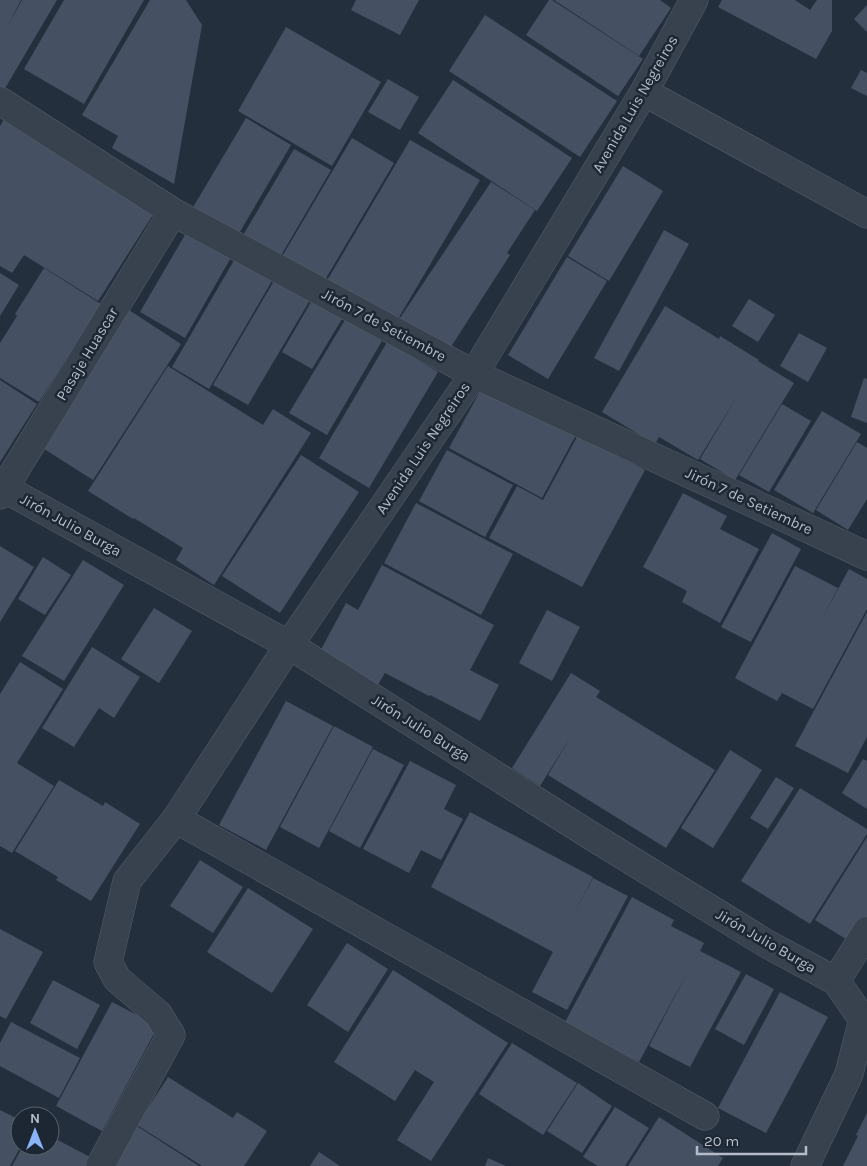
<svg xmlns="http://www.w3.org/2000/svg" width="867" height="1166" font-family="Karla,sans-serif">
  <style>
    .building { fill: #455162 }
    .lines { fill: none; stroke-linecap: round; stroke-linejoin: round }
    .minor-casing { stroke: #565f6c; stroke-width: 29 }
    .minor { stroke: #38414e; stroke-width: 28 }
    .labels { text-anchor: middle; stroke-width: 5; stroke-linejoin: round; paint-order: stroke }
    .street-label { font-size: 15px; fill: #b4bcc9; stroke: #1d2633 }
  </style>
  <rect width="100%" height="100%" fill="#242f3e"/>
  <path class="building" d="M0,0h21l-14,27 15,-27h35l-53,90 -4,-2z
    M64,0h80l-60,104 -60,-35z
    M150,0h36l16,25 -28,159 -62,-36 6,-12 -36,-21z
    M356,0h63l-19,35 -49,-25z
    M549,0h3l91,59 -25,37 -92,-61z
    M554,0h106l11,8 -32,48z
    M722,0h73l15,10 7,-10h15v31l-16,28 -98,-52z
    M867,5v27l-13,-13z
    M485,15l132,86 -37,56 -131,-86z
    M286,27l95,55 -49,84 -94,-55z
    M861,70l6,3v23l-16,-8z
    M388,79l31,18 -19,33 -32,-18z
    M453,80l119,78 -35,53 -119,-78z
    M6,116l150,94 -58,91 -74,-46 -12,18 -12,-7v-140z
    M246,118l45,27 -53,90 -46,-26z
    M352,138l42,25 -72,122 -42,-25z
    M410,140l70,40 -85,144 -70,-40z
    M294,149l37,21 -52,89 -37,-22z
    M623,166l40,25 -54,90 -41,-25z
    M491,182l44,28 -28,43 3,2 -63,98 -49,-32z
    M189,228l44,26 -48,84 -45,-26z
    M664,230l25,14 -70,127 -25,-13z
    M236,257l37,22 -64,110 -37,-22z
    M567,257l40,24 -59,98 -40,-24z
    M44,268l57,36 -62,98 -39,-24v-35l17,-27 -2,-2z
    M0,273l19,12 -19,31z
    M275,279l35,21 -62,105 -35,-20z
    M749,299l26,16 -17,27 -26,-16z
    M311,302l31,17 -30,50 -30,-17z
    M665,306l54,33 1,-3 39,24 -1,1 36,22 -59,97 -35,-21 37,-62 -39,63 -39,-23 -4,7 -53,-32z
    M129,310l52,34 -88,136 -52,-33z
    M345,320l37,21 -55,94 -38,-22z
    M799,333l28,15 -19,34 -28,-16z
    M387,342l51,30 -69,116 -50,-30z
    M168,366l95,59 10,-16 38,24 -97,152 -38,-25 7,-12 -49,-30 -1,1 -45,-28z
    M864,378l3,1v44l-16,-6z
    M0,380l37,24 -37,58z
    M484,384l93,49 -35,65 -93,-50z
    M782,404l29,17 -42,71 -30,-17z
    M822,411l39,23 -48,79 -39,-23z
    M578,435l67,35 -63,117 -93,-49 28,-52 26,14z
    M857,442l10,6v51l-19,31 -32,-20z
    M447,450l66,35 -28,52 -66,-36z
    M301,455l58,37 -79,121 -58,-37z
    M683,493l44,23 -7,13 39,20 -39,74 -38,-21 5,-11 -44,-24z
    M416,503l97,51 -32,61 -97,-52z
    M772,533l29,16 -50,93 -30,-15z
    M0,546l34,21 -34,55z
    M43,557l28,18 -26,40 -27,-16z
    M83,560l41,25 -60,96 -42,-25z
    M382,565l112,60 -24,45 29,15 -19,36 -50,-26 -1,1 -44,-23 -9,15 -59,-31 29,-54 12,7z
    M795,566l43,22 -18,34 29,-53 18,10v30l-54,100 -31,-16 -5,8 -42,-23z
    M154,608l38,23 -33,52 -38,-24z
    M547,610l33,17 -28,54 -33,-18z
    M867,612v125l-19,36 -53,-27z
    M92,647l48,30 -26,41 -15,-10 -25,39 -32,-19z
    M20,662l43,27 -46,74 37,23 -42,67 -12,-7v-152z
    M571,673l29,18 -4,6 119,73 -49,78 -118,-73 23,-39 -31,50 -28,-18z
    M286,701l47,25 -67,124 -47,-25z
    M334,726l39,21 -54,101 -39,-21z
    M373,749l31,16 -44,83 -31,-17z
    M730,750l32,20 -49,78 -32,-20z
    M863,759l4,2v48l-25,-16z
    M410,761l46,24 -12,24 19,10 -22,41 -20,-10 -12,23 -46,-24z
    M776,777l18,11 -26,41 -18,-11z
    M59,780l44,26 2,-4 35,22 -49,77 -35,-21 2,-3 -43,-26z
    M800,788l67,41v5l-57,90 -69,-43z
    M470,812l123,65 -22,43 22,-42 35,18 -61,114 -35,-18 21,-40 -122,-65z
    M867,837v87l-13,20 -39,-24z
    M200,860l43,27 -30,46 -43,-27z
    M248,888l65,41 -41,64 -65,-41z
    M632,897l42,23 -3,6 33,17 -4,8 41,21 -51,95 -41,-21 38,-73 -48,89 -75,-38z
    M0,929l43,23 -37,67 -6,-3z
    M347,943l41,26 -40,63 -41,-27z
    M393,970l115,73 -77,118 -34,-21 37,-58 -19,-12 -20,31 -61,-39z
    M746,974l28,15 -30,56 -29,-16z
    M53,980l47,25 -23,44 -47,-26z
    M780,992l48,25 -62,116 -48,-25z
    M112,1002l46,24 -56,105 -46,-25z
    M11,1022l69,36 -21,40 -59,-32v-23z
    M512,1043l65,40 -34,52 -64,-41z
    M168,1077l65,41 4,-6 30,19 -23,35h-42l-65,-41z
    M578,1083l34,23 -30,47 -35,-22z
    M615,1107l34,21 -24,38h-27l-15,-9z
    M0,1110l20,10v26h1l-11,20h-10z
    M867,1113v53h-24l15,-30 -2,-1z
    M659,1117l64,41 -5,8h-90z
    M137,1126l62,40h-88z
    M50,1136l42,22 -4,8h-76l11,-20h27z
    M319,1152l21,14h-30z
    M488,1158l18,8h-21z"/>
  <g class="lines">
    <defs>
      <path id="minor" d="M644,92l223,122
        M0,101l173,111 301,162 393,182
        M0,486l289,159 301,190 177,109 69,37 27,39 -14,54 -44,92
        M0,495l173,-283
        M176,819l529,297
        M836,981l31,-50
        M100,1166l71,-131 -13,-21 -41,-35 -9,-17 19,-81 49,-62 113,-174 185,-271 170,-282 50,-92"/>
    </defs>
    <use href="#minor" class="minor-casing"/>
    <use href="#minor" class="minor"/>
  </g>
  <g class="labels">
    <g class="street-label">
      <text transform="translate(635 104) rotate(-60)" y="5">Avenida Luis Negreiros</text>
      <text transform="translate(384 325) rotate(28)" y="5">Jirón 7 de Setiembre</text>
      <text transform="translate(87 354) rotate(-59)" y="5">Pasaje Huascar</text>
      <text transform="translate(423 448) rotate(-56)" y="5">Avenida Luis Negreiros</text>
      <text transform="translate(749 501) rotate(25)" y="5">Jirón 7 de Setiembre</text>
      <text transform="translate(71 525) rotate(29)" y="5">Jirón Julio Burga</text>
      <text transform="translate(421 728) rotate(32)" y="5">Jirón Julio Burga</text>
      <text transform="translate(766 941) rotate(30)" y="5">Jirón Julio Burga</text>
    </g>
  </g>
  <g transform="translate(35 1131)"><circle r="24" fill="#1d2633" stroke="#59626f"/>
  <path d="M0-4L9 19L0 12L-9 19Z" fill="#8ab4f8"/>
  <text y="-8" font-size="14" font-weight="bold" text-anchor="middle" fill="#b4bcc9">N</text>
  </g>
  <path d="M697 1146v8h109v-8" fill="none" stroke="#b4bcc9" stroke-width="2.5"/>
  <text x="704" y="1146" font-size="15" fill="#b4bcc9" stroke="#1d2633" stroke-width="4" paint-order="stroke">20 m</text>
</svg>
